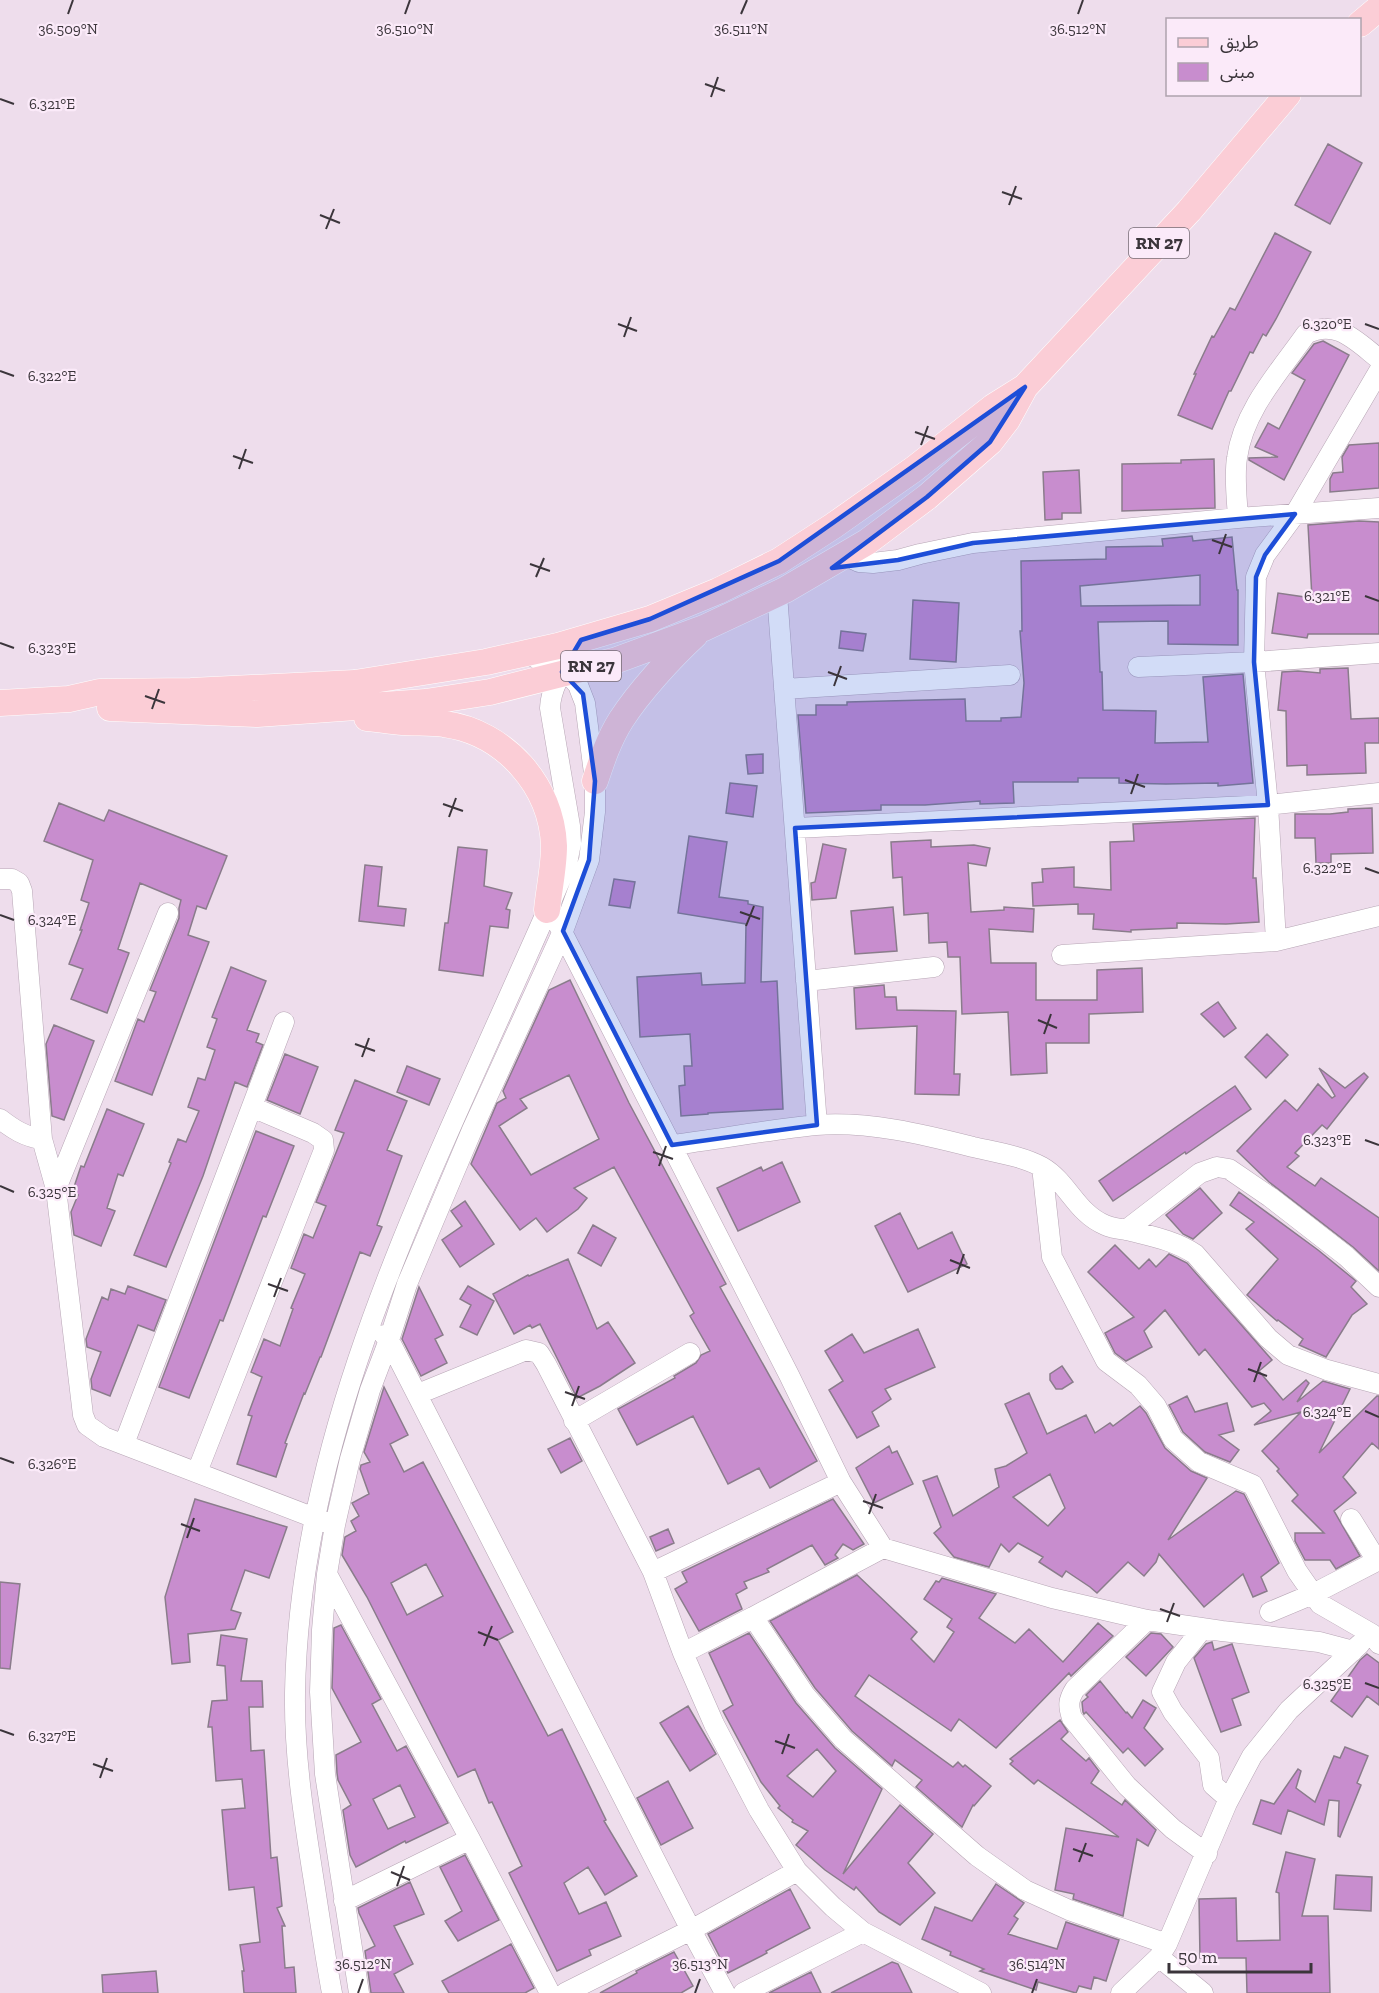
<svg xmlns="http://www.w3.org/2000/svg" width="1379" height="1993" font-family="'Zilla Slab','Noto Sans Arabic',serif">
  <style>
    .building { fill: #c88dce; stroke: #8a7c8b; stroke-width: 1.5; fill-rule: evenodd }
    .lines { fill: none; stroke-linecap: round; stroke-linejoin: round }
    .minor-casing { stroke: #b7a6b5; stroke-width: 21 }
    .major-casing { stroke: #fff; stroke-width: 27 }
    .minor { stroke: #fff; stroke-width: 20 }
    .major { stroke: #fbcdd6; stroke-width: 26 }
    .marked { fill: #1d4ed8; fill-opacity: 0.2; stroke: #1d4ed8; stroke-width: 4.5; stroke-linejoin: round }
    .ticks { fill: none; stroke: #3b353b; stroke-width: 2 }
    .labels { text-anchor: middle; stroke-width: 4.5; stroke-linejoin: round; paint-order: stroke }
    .shield { fill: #fbeaf9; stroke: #756b74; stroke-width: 1.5 }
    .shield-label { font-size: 18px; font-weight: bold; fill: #3b353b }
    .ticks-label { font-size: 15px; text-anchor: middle; fill: #3b353b; stroke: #fbeaf9; stroke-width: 4.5; stroke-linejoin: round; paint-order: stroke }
  </style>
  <rect width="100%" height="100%" fill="#eeddec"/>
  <path class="building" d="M1328,144l34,19 -32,61 -35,-19z
    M1275,233l36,19 -35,67 -10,17 -3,-2 -10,19 -3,-1 -19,39h-2l-17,38 -34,-14 18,-41h-2l18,-38 2,1 16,-29 5,2z
    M1323,341l26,14 -65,125 -35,-20v-2l29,-1 -23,-10 13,-24 11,6 26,-49 -13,-7 22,-29z
    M1379,443v45l-49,4v-13l3,-6 10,-1 -1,-15 7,-12z
    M1214,459l1,49 -93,3v-47l59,-1v-3z
    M1079,470l2,43h-19v6l-17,1 -2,-48z
    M1359,521l20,1v112h-71l-1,4 -35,-5 6,-40 34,5 -4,-73z
    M1192,536l1,5 39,-4 5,53h1v55l-70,-1v-23l-70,1 2,50h2l1,38 53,1 -1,32 53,-1 -5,-65 40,-3 10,109 -35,3v-3l-52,1 -47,-1v-5h-41v4h-65l1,21 -34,1v-3l-55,4h-44v5l-75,3 -8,-98h18v-10h31v-3l118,-3 1,22h35v-3l20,-1 3,-34 -4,-52h2l-1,-70 85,-2v-12l57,-1 -1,-7zM1200,575v30l-119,1 -1,-20z
    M913,600l46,3 -3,59 -46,-3z
    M841,631l25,3 -3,17 -24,-3z
    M1348,668l3,51 28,-1v25h-14l1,30 -59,2v-10l-20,1 -1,-55 -8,-1 4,-38 16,-1 22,2v-4z
    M763,754v19l-15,1 -2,-19z
    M730,783l27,3 -4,31 -27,-4z
    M59,803l45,18 5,-11 118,46 -21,53 -9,-3 -9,29 21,7 -57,153 -37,-14 23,-62 6,3 12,-30 -6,-2 29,-72v-10l2,-8 -41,-17 -22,66 11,4 -22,60 -36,-14 12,-30 -14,-5 13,-34h-2l9,-27 -8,-3 12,-40 -49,-19z
    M1372,808l1,45 -42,1v9h-15l-1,-25h-20v-24h35l18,-2v-3z
    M1255,818l-2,60h3l3,44 -33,2 -49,-1v5l-46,2v2l-38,-3 1,-15h-16v-10l-45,2 -1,-23 11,-1 -1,-13 32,-2v20l37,3 -1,-48 24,-1 -1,-17z
    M689,836l38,6 -8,55 29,4v3l15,3 -2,75 16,-1 6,128 -75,4v1l-27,2 -2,-30 6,-1 -1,-19h8l-2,-32 -50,3 -3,-60 64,-4 1,12 43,-2 1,-59 -68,-11z
    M931,840v7l43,-2 16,3 -4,18 -18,-3 3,49 33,-2v-3l30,2 -1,23 -44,-3 2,34h45v37h61v-30l45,-2 1,44 -54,2v29h-43l1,30 -36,2 -3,-63 -46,2 -2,-57h-12l-1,-15 -18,1 -1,-30 -24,2 -2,-38 -9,1 -2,-36z
    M823,844l23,5 -10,49 -24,2 -1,-17 4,-1z
    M458,847l29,3 -3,36 28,7 -6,16 4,1 -2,18 -18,-2 -7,50 -44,-6 6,-47h3z
    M365,865l17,2 -4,39 28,3 -2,17 -45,-5z
    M614,879l21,3 -5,26 -21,-3z
    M893,907l4,44 -42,3 -4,-43z
    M231,967l35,14 -19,49 12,4 -3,8 7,3 -16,42 -12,-5 -32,94 -37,91 -32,-12 37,-92 -2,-1 9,-23 8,3 13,-31 -11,-4 10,-29 7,2 10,-30 -8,-3 10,-28 -5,-2z
    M570,980l59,123 97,181 -6,3 97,174 -47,27 -11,-20 -31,16 -35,-68 -56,29 -19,-36 57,-31 -1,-2 22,-13 5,-8 9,-4 -20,-35 4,-3 -80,-146 -40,21 13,10 -9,11 -31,23 -11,-14 -16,12 -49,-66 26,-61 9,-5 -3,-7 46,-101zM569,1075l30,64 -68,36 -32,-49 28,-18 -7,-9z
    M884,985l1,12h11l1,13 59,1 -2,63h6l-1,21 -44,-1 2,-68 -61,3 -2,-41z
    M1218,1002l18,26 -12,9 -23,-23z
    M54,1025l40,16 -30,79 -12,-4 -6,-72z
    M1267,1034l21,21 -22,23 -21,-21z
    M285,1054l33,13 -18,47 -33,-14z
    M407,1066l33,13 -11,26 -32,-13z
    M1319,1068l26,20 19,-15 4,4 -41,52 -5,-4 -27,28 4,3 -12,11 28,19 6,-8 58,40v53l-26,-24 -84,-65 -32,-31 48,-51 12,11 21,-27 14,14 3,-2z
    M355,1080l52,21 -20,49 15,6 -25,69 5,2 -12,29 -10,-4 -39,105h-1l-15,37 -1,-1 -19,50 2,1 -11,33 -39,-13 15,-48 -4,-1 14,-38 -11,-5 13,-33 16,7 13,-37 -2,-1 14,-34 -14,-6 13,-34 9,4 13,-32 -10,-4 28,-69 -9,-3z
    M1235,1086l16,23 -65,45 -1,-2 -72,49 -14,-20z
    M107,1109l37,15 -21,52 -5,-2 -11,34 8,3 -14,35 -27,-11 -3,-23 7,-17 -6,-2 9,-27 3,1z
    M256,1131l38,15 -28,71 -3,-1 -40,105 -3,-1 -31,78 -30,-11z
    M782,1162l18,40 -62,29 -21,-43 44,-21 2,4z
    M1200,1188l22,25 -29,26 -10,-5 -17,-19z
    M1239,1192l79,58 38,31 -5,6 16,17 -15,11 -26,42 -27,-12 4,-6 -25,-19 -1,1 -30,-26 31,-36 -32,-30 8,-7 -24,-17z
    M465,1201l29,43 -34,23 -18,-27 20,-14 -11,-15z
    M900,1213l18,36 34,-17 15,32 -59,28 -33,-66z
    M593,1225l23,13 -15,28 -23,-13z
    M1115,1245l24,24 10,-10 7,8 13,-13 18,9 85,97 -13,11 24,29 23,-20 3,3 -12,19 26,-21 27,8 -31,64 58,-57h2v53l-7,-6 -29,34 13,16 -22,18 26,45 -24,13 -6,-9h-25l-10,-19v-8h29l-32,-32 6,-6 -21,-24 2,-2 -17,-18 39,-39 -47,13 17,-14 -7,-8 -12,4 -47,-58 -6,6 -34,-45 -21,21 8,16 -26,14 -11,-8 -10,-20 29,-16 -46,-45z
    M568,1259l29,70 11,-7 27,41 -35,23 -23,12 -37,-74 -8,4 -2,-3 -16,9 -21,-40 35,-19 1,1z
    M128,1286l38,14 -12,31 -16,-6 -28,71 -18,-7 -1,-10 10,-27 -14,-5 -1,-8 16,-42 6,3 3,-11 14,5z
    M468,1286l26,15 -17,34 -17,-8 11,-22 -11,-6z
    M419,1287l24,48 -8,4 12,24 -26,13 -19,-37z
    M918,1329l17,38 -50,22 6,10 -19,13 7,14 -22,12 -28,-48 14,-9 -18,-30 27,-17 12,19z
    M1062,1366l11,16 -11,7h-6l-6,-9v-6z
    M384,1387l24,48 -18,9 14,28 19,-10 90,170 -15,8 50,96 14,-7 44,91 -2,1 33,55 -32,19 -17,-28 -24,16 15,31 27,-12 15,34 -32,14 2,5 -34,16 -48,-98 13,-7 -30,-64 -3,1 -14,-34 -17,8 -91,-180 -25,-42 3,-18 11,-6 -5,-10 8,-5 -7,-13 17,-9 -9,-25 1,-4 9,-3 -6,-10zM426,1564l17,32 -36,19 -16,-32z
    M1029,1393l18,41 39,-19 9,18 15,-10 3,3 27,-20 6,7 19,35 26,23 16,7 -39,62 68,-49 8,3 35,69 -18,14 6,14 -14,6 -10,-23 -39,33 -45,-53 -3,8 -12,14 -16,-14 -31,31 -7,-6 -24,-16 -4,6 -23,-15 4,-5 -25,-14 -9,9 -8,-8 -12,23 -35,-10 -20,-24 7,-6 -18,-46 14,-5 16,40 46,-29 -4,-18 11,-3 21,-13 -22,-49zM1050,1474l15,34 -17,18 -35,-29z
    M1187,1396l8,16 32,-9 7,28 -15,4 20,15 -9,12 -25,-10 -22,-20 -14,-27z
    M570,1438l12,23 -21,12 -13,-24z
    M889,1446l3,7 5,-2 16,33 -39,19 -18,-35z
    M195,1499l92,28 -18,51 -24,-8 -14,40 10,3 -6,16 -47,5 2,28 -18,2 -7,-67z
    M833,1499l31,45 -11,6 -10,-6 -8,11 3,3 -13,7 -13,-20 -45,24 2,3 -25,10 3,6 -11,6 6,15 -43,22 -24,-42 12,-7 -5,-10z
    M668,1529l6,14 -18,8 -6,-14z
    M857,1575l60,57 -6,7 23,23 20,-30 -7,-5 5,-8 -28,-20 12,-18 3,1 3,-4 54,16 -17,24 36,25 14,-14 34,33 35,-39 15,13 -42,40 -2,-3 -73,75 -37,-29 -8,12 -82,-56 -14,21 98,71 5,-5 5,5 2,-2 26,21 -17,20 -1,-1 -11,22 -46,-40 6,-7 -27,-20 -3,6 -40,-35 -37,-43 -45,-67z
    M0,1582l20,2 -10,85 -10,-1z
    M341,1625l40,74 -9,5 25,47 9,-5 42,77 -42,20 -1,-2 -49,26 -6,-12 -7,-45 8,-5 -13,-25 -1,-7 -1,-18 25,-13 -29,-54 2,-60zM400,1785l15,32 -27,12 -15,-30z
    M749,1633l47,70 39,45 47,41 -39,85 57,-69 33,29 -25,29 27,30 -35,32 -21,-13 -23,-25 -2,3 -29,-20 -29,-25 12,-14 -16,-9 1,-2 -15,-12 2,-2 -19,-24 -38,-71 10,-6 -24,-52zM817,1749l19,22 -23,26 -26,-21z
    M1151,1633l10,1 12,13 -27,29 -20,-19z
    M221,1635l26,4 -6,42h21l1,26h-14l2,44 13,-1 7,108 6,-1 5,49 -5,2 8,18h-3l3,42 9,-1 2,26h-52l-2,-22h2l-4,-26 20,-3 -6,-55 -25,3 -7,-80 23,-2 -3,-29 -26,2 -4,-54h-4l4,-26 15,-1 -2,-34 -8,-1z
    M1212,1642l2,8 18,-6 17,48 -17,7 9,26 -20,7 -27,-74 12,-14z
    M1367,1654l12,9v42l-12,-9 -15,21 -21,-16 29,-41z
    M1100,1681l26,32 1,-1 5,6 11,-18 13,8 -12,20 19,21 -18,17 -17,-18 -5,5 -37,-41 -2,2 -1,-2 -1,-10 6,-5 -2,-2z
    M688,1706l28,48 -26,17 -30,-48z
    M1060,1720l8,12 -7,7 25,22 3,-3 10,13 -8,12 31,22 3,-5 31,30 -8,16 -11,-7 -14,77 -50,-17 1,-5 -19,-4 11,-62 53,9 -81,-57 -4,4 -24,-20 3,-3 -3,-2z
    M1345,1747l23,9 -11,27 4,2 -21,52 -2,-1 1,-35 -10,-1 -5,25 -36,-15 -7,24 -28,-10 8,-24 13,4 24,-35 3,2 -5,17 19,14 19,-46 6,2z
    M668,1781l25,47 -32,17 -24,-47z
    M1286,1852l29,7 -13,57h26l2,77h-83l-1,-35h-46l-1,-59 37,-1 1,43 43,-1 -1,-47 -3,-1z
    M465,1855l34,65 -41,21 -13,-20 17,-10 -22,-44z
    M1336,1875l36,2 -1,34 -37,-2z
    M410,1882l14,32 -30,12 19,38 -19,10 10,19h-33l-6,-42 10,-5 -16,-33 -1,-5z
    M996,1884l28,19 -10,13 4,3 -10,15 49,15 9,-27 53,18 -13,41 -12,-4 -3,12 -12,-3 -3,7 -38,-11 -2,8 -56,-19 4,-2 -34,-14 1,-3 -29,-13 13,-32 37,14z
    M790,1889l20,39 -44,23 1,2 -39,20 -20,-39z
    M511,1944l23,44 -9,5h-76l-7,-12z
    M674,1952l19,34 -12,7h-81l37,-20 -1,-2z
    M892,1962l6,2 14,29h-81z
    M156,1971l2,22h-55l-1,-18z
    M811,1972l10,21h-52z"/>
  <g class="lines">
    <defs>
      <path id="minor" d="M1238,518c-1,-19 -4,-41 -1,-60 6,-47 43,-87 69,-124 30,-16 50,7 73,25
        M844,555l15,7 14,1 25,-3 22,-6 53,-11 265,-25 141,-10
        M777,594l40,531
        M1138,667l116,-5 125,-9
        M784,689l226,-14
        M795,828l473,-23 111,-12
        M0,879h12l7,4 3,8 20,248 14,50 27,226 4,10 17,12 224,86
        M558,924l231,451 52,107 42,66 169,50 95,22 75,11 97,11 34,9
        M1276,941l-8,-136 -14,-143 2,-85 9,-22 30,-41 84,-143
        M1062,955l214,-14 103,-25
        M806,981l128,-14
        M0,1119c13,10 25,18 42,20
        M672,1145c47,-6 96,-15 144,-20 52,-4 106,9 157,22 22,5 49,9 69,20 26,15 34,46 63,58 6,3 14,4 22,5 23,6 47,10 68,24l73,84 20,17 39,15 52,14
        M1042,1167l10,90 54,104 32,24 18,21 17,33 26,23 54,23 44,86 23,33 52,30 7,10
        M56,1189l112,-276
        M1126,1230l74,-57 17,-6 12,2 41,28 76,59 33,31
        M384,1335l5,5 302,590 34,63
        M418,1394l108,-44 13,3 7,11 107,208 30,81 31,71 45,86 38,61 36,36 30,25 118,61
        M574,1421l116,-68
        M124,1444l160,-422
        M197,1472l127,-322 -1,-10 -10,-7 -61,-26
        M883,1548l-130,69 52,78 38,44 134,117 48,34 44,20 98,34
        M653,1572l188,-90
        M327,1574l143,265 80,154
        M1270,1612l43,-18 64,-33 -26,-42
        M1147,1620l-72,69c-7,11 -7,17 -3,29l55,68 46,43 34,25
        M1203,1628l-27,34 -14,30 11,20 36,46 4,27 16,14
        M683,1653l70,-36
        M344,1901l126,-62
        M1159,1957l44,36
        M332,1993c-7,-37 -12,-74 -18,-111 -10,-63 -20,-126 -19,-189 4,-248 116,-477 215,-699 19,-43 39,-86 57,-130l4,-21 -1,-17 -20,-118c1,-25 19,-47 31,-68
        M359,1993l-34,-219 -5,-82 2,-62 5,-56 8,-49 15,-66 20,-69 19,-50 18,-56 65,-154 91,-199 26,-71 6,-48v-31l-10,-78 -7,-18 -6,-7 -45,-25
        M565,1993l126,-63 106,-59
        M743,1993l120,-61
        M1121,1993l38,-36 8,-13 60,-141 25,-47 37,-46 71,-66"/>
      <path id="major" d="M1360,24l19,-16
        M0,703l69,-4 31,-7 91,-1 164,-8 131,-21 72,-16 92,-27 68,-28 61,-30 54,-35 81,-57 79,-62 32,-20 164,-176 99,-117
        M110,708l147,6 169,-12 64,-10 127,-32 87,-32 81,-38 82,-48 60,-45 63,-55 17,-22 18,-33
        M367,718c12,1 24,3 36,4 14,1 28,0 41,2 61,8 108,62 110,122 0,21 -5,43 -7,64
        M595,781c7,-21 14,-42 26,-61 18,-28 50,-63 74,-85"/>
    </defs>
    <use href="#minor" class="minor-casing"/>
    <use href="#major" class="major-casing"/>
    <use href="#minor" class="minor"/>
    <use href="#major" class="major"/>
  </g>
  <path class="marked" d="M1025,387l-35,55 -63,55 -95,71 66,-8 75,-17 322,-29 -30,41 -9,22 -2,85 14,143 -473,23 22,297 -145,20 -109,-214 26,-71 6,-79 -12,-87 -21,-22 19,-32 69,-21 129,-58z"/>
  <path class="ticks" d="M68,14l5,-14M405,14l5,-14M741,14l6,-14M1078,14l5,-14M705,84l20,7M711,97l7,-20M0,99l14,5M1002,192l20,7M1009,205l7,-19M320,215l20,8M326,229l8,-20M618,324l19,7M1365,324l14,5M624,337l7,-20M0,371l14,5M915,432l20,7M921,445l7,-19M233,456l20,7M239,469l7,-20M1212,540l20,7M1219,554l7,-20M530,564l20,7M536,577l8,-19M1365,596l14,5M0,643l14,5M828,672l19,7M834,686l7,-20M145,696l20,7M152,709l7,-20M1125,780l20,7M1131,794l7,-20M443,804l20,7M449,817l7,-19M1365,868l14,5M740,912l20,7M0,915l14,5M746,926l8,-20M1038,1020l19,8M1044,1034l7,-20M355,1044l20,7M362,1057l7,-19M1365,1140l14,5M653,1152l20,7M659,1166l7,-20M0,1186l14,6M950,1260l20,8M957,1274l7,-20M268,1284l20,7M274,1297l7,-19M1248,1369l19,7M1254,1382l7,-20M565,1392l20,7M572,1406l7,-20M1365,1411l14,6M0,1458l14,5M863,1501l20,7M869,1514l7,-20M181,1524l19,7M187,1538l7,-20M1160,1609l20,7M1167,1622l7,-19M478,1632l20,8M484,1646l8,-20M1365,1683l14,5M0,1730l14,5M775,1741l20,7M782,1754l7,-20M93,1764l20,7M100,1778l7,-20M1073,1849l20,7M1079,1862l7,-19M391,1872l19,8M397,1886l7,-20M358,1993l5,-14M695,1993l5,-14M1032,1993l5,-14"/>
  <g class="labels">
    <g class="shield">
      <rect x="1129" y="228" width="60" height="30" rx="4.5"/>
      <rect x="561" y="651" width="60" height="30" rx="4.5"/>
    </g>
    <g class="shield-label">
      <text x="1159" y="249">RN 27</text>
      <text x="591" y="672">RN 27</text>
    </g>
  </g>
  <g class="ticks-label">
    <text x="1078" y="34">36.512°N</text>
    <text x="68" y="34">36.509°N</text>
    <text x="405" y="34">36.510°N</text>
    <text x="741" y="34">36.511°N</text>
    <text x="52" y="109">6.321°E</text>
    <text x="1327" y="329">6.320°E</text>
    <text x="52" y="381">6.322°E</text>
    <text x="1327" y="601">6.321°E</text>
    <text x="52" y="653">6.323°E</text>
    <text x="1327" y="873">6.322°E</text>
    <text x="52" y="925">6.324°E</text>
    <text x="1327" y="1145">6.323°E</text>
    <text x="52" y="1197">6.325°E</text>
    <text x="1327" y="1417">6.324°E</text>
    <text x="52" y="1469">6.326°E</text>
    <text x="1327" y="1689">6.325°E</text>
    <text x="52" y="1741">6.327°E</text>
    <text x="363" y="1969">36.512°N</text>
    <text x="700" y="1969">36.513°N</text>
    <text x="1037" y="1969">36.514°N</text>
  </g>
  <rect x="1166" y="18" width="195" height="78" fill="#fbeaf9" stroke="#aea2ad" stroke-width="1.5"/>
  <rect x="1178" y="38" width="30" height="9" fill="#fbcdd6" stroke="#aea2ad" stroke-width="1.5"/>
  <text x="1220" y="48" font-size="18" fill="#3b353b">طريق</text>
  <rect x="1178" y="63" width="30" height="18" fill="#c88dce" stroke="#aea2ad" stroke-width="1.5"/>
  <text x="1220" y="78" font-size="18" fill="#3b353b">مبنى</text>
  <path d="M1169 1963v9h142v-9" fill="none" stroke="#3b353b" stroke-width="3"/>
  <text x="1178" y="1963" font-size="18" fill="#3b353b" stroke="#fbeaf9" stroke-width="4.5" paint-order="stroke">50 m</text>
</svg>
